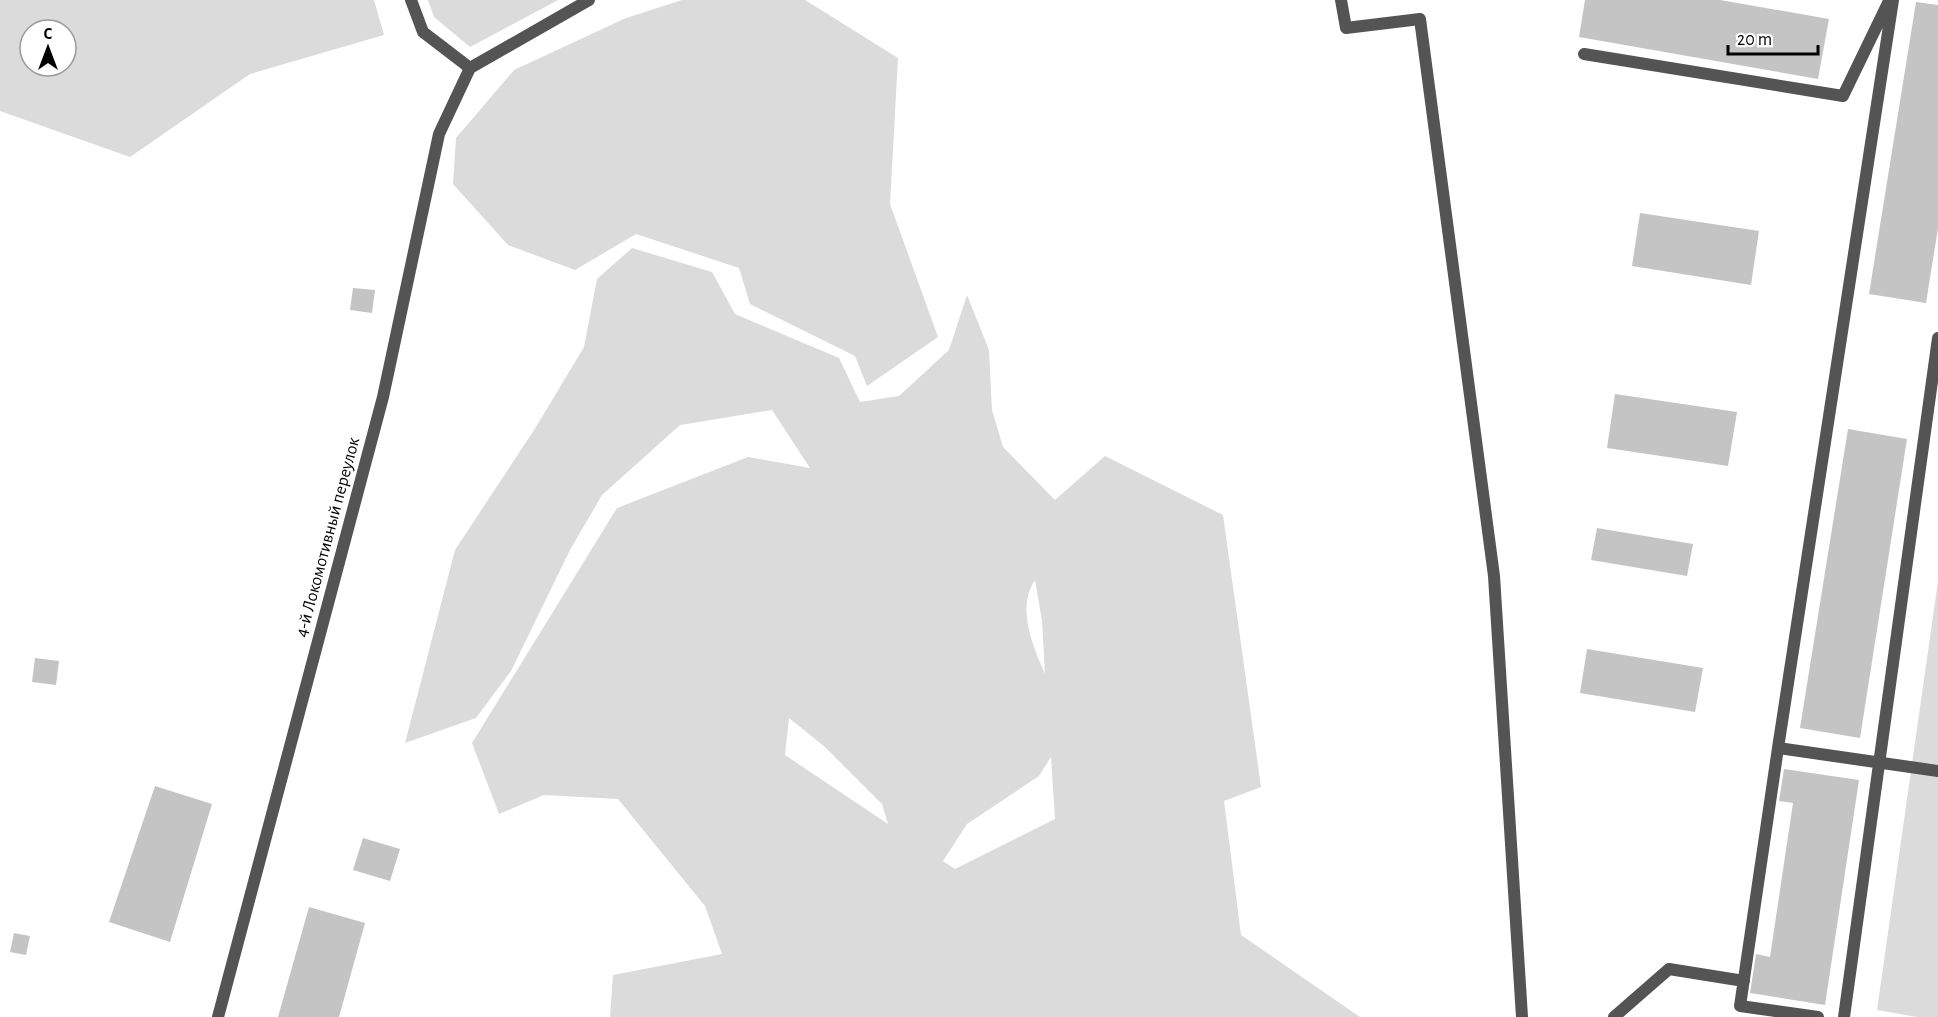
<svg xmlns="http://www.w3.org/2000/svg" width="1938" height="1017" font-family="'Alegreya Sans',sans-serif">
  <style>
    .green { fill: #dbdbdb; fill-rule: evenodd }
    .building { fill: #c4c4c4 }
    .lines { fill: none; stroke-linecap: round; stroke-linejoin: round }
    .lane { stroke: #545454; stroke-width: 12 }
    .street { stroke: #545454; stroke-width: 12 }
    .labels { text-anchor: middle; stroke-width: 4.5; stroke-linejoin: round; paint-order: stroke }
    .street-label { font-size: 18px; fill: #000; stroke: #fff }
  </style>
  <rect width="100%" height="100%" fill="#fff"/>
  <path class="green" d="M0,0h374l10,35 -134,39 -120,83 -130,-46zM30,30h36v36h-36z
    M428,0h130l-88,47 -36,-30z
    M682,0h123l93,58 -8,146 48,133 -71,49 -12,-30 -105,-52 -11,-36 -103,-34 -61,36 -67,-25 -55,-61 3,-46 58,-68 112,-52z
    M632,248l80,24 23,42 104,44 21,44 39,-6 50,-46 18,-55 22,55 3,60 11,37 52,53 50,-44 118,59 38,272 -37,14 17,134 119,82h-750l3,-42 109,-21 -17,-48 -87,-107 -74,-4 -45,19 -27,-71 145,-235 131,-51 62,11 -38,-58 -92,15 -78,70 -32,55 -59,121 -35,47 -71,25 50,-193 81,-123 48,-80 13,-68zM1035,580l7,41 3,53c-12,-28 -29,-66 -10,-94zM789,718l36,29 57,57 6,20 -103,-69zM1051,757l4,62 -100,50 -12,-8 24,-37 72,-48z
    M1938,581v436h-21l-40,-7z"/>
  <path class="building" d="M1585,0h135l109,19 -11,60 -239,-42z
    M1916,2l22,3v223l-12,75 -57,-9z
    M1640,213l119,18 -8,54 -119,-19z
    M353,288l22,2 -3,23 -22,-3z
    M1615,394l122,18 -9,54 -121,-18z
    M1848,429l59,10 -47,299 -60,-10z
    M1597,528l96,16 -6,32 -96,-16z
    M1587,649l116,19 -8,44 -115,-19z
    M35,658l24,3 -3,24 -24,-3z
    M1784,769l75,11 -34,225 -75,-12 6,-39 14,3 23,-154 -14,-2z
    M155,786l57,18 -42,138 -61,-20z
    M363,838l37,11 -10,32 -37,-11z
    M309,907l56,16 -26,94h-61z
    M14,933l16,3 -4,19 -16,-3z"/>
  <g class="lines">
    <path class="lane" d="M411,0l12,32 47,36
      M1341,0l5,28 74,-9 74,557 28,441
      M1584,54l259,42 46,-95
      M1778,748l115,-748
      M1614,1017l55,-48 75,12
      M1818,1017l-78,-11 38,-258 160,23
      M1844,1017l94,-679"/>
    <path class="street" d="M218,1017l165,-620 56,-263 31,-66 119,-68"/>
  </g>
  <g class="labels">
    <g class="street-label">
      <text transform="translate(327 537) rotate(-75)" y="6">4-й Локомотивный переулок</text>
    </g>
  </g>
  <g transform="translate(48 48)"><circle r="28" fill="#ffffff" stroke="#999999" stroke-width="1.5"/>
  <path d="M0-4.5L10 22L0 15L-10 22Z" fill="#000000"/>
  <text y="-9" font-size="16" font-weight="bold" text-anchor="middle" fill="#000000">С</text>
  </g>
  <path d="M1728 45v9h90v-9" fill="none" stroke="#000000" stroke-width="3"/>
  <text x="1737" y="45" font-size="18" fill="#000000" stroke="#ffffff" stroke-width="4.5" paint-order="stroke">20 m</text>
</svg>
